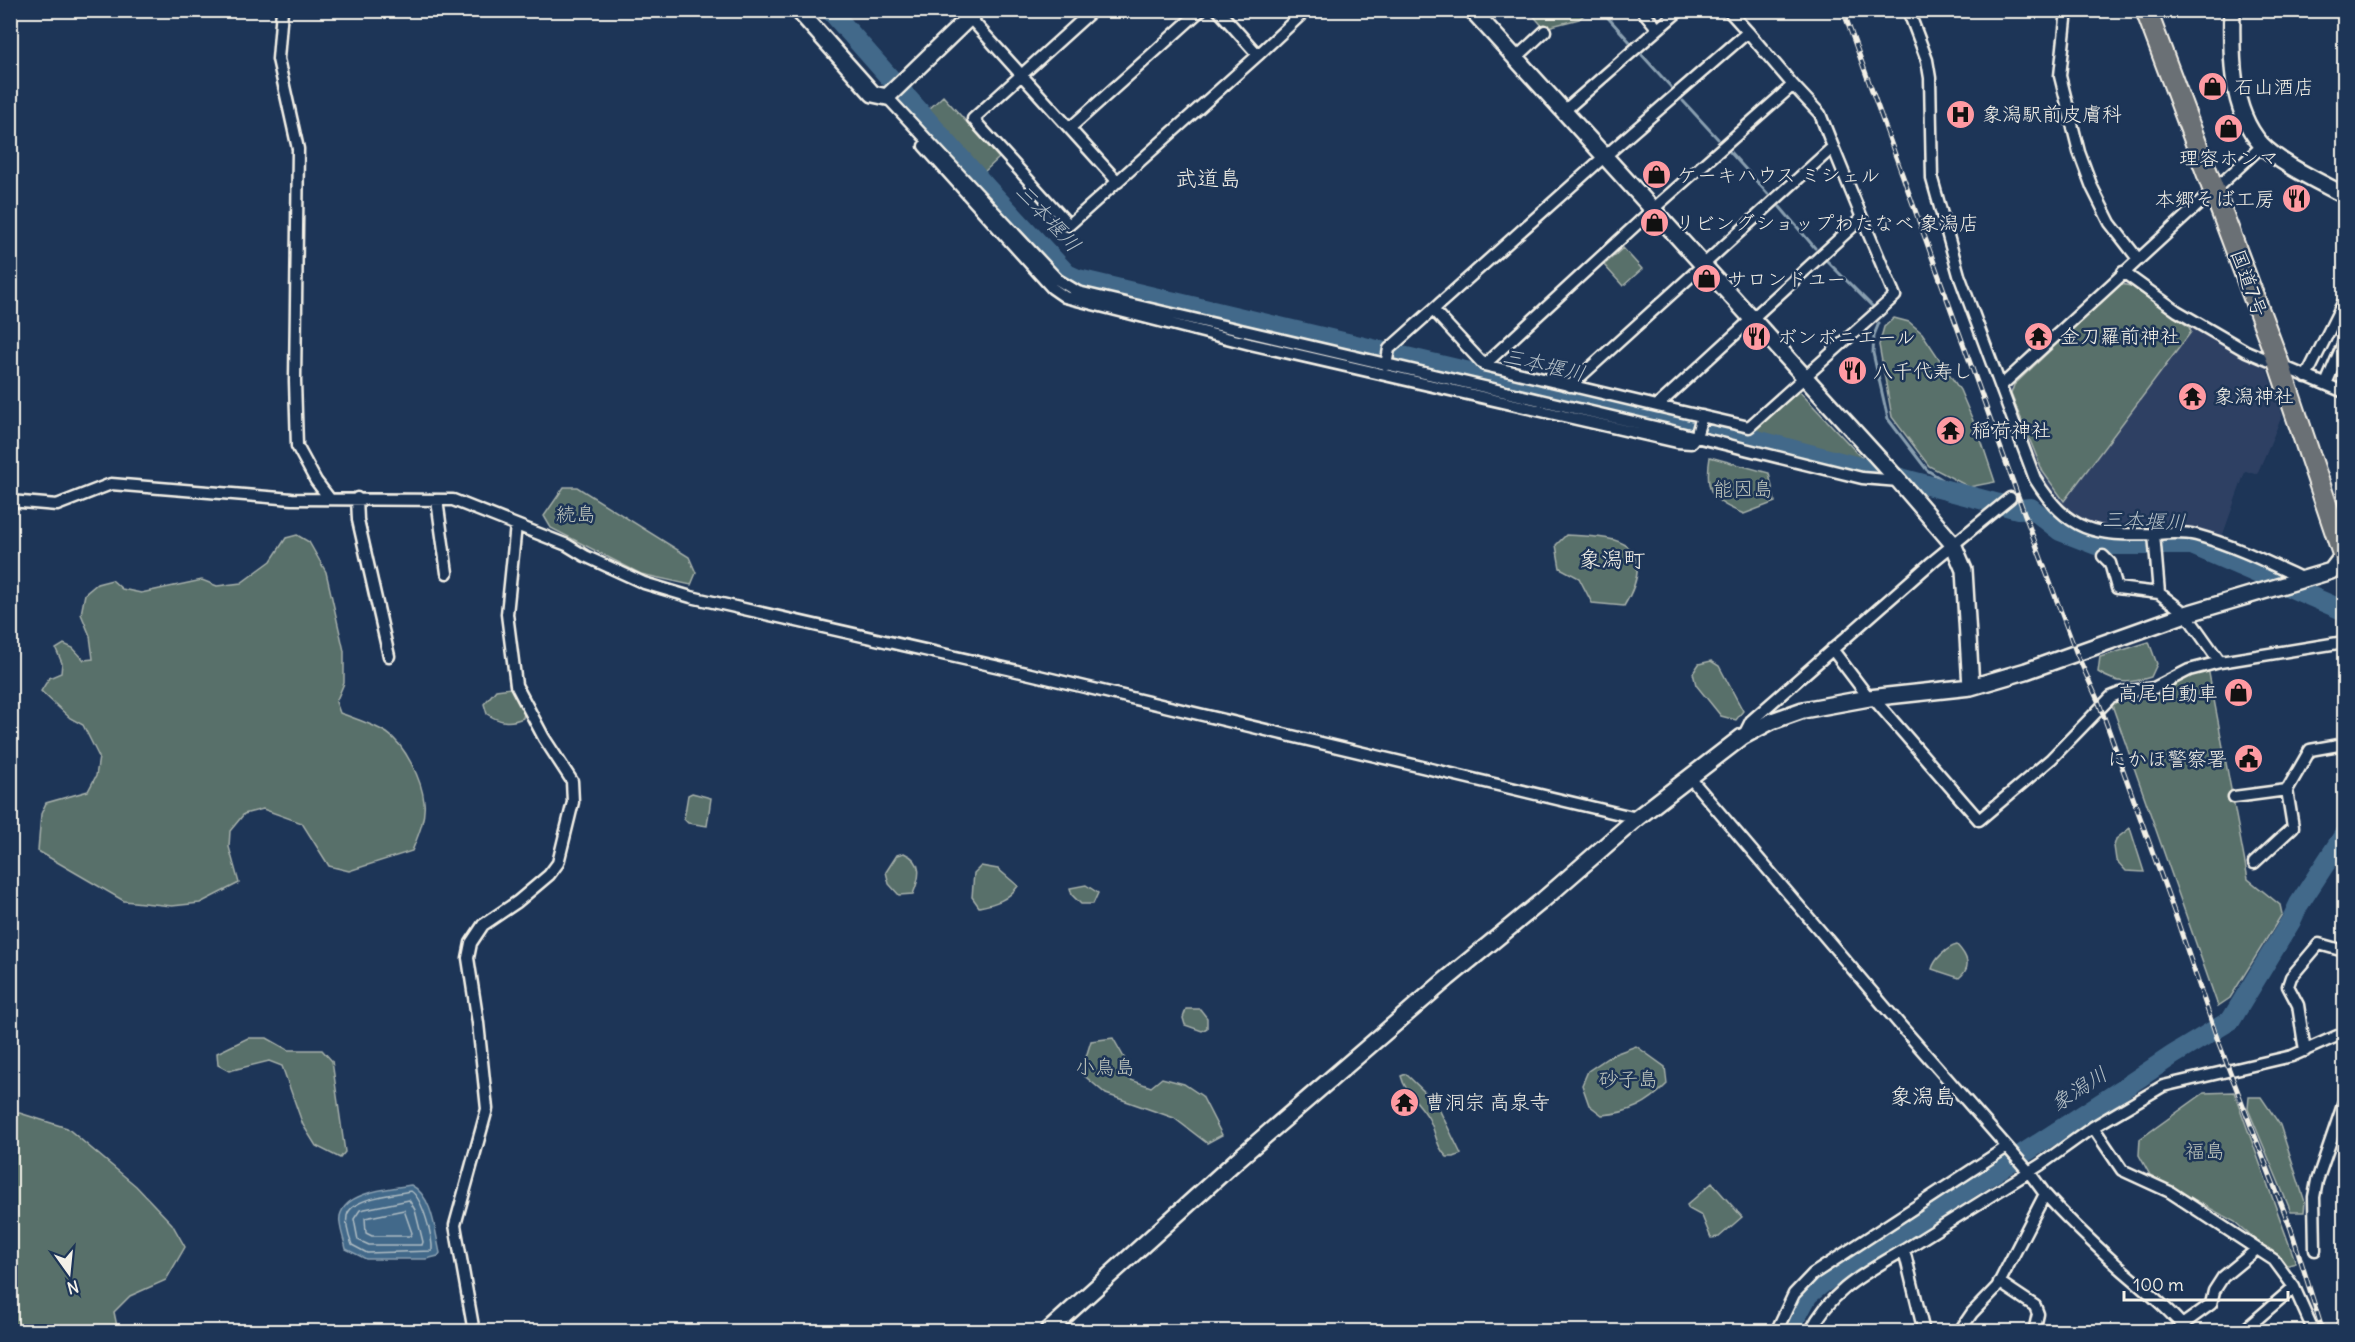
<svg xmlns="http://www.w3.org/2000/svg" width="2355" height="1342" font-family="Delius,'Klee One',sans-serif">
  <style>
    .built { fill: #2f4164 }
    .green { fill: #586f6b; stroke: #a6b0aa; stroke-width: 1.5 }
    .water { fill: #42698a; stroke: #899fb0; stroke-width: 1.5 }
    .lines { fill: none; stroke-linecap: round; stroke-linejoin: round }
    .shore { stroke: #adbbc2; stroke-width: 1.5 }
    .stream { stroke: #899fb0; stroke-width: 3 }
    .river { stroke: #42698a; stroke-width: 20 }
    .street-casing { stroke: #f4f1e8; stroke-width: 15 }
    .secondary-casing { stroke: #f4f1e8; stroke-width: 20 }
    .highway-casing { stroke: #f4f1e8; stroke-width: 24 }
    .street { stroke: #1d3557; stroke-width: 10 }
    .secondary { stroke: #1d3557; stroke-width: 15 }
    .highway { stroke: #6b6f75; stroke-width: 20 }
    .rail-casing { stroke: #f4f1e8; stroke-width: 5 }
    .rail { stroke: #1d3557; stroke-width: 3; stroke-dasharray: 9; stroke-linecap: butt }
    .labels { text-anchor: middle; stroke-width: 5; stroke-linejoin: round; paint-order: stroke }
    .poi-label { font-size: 20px; fill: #f4f1e8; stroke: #1d3557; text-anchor: start }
    .street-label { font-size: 20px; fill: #f4f1e8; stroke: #1d3557 }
    .park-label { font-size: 20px; fill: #bdc4bc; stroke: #1d3557 }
    .water-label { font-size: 21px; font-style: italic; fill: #b6c1c7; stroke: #1d3557 }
    .quarter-label { font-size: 22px; fill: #f4f1e8; stroke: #1d3557 }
  </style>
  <rect width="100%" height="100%" fill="#1d3557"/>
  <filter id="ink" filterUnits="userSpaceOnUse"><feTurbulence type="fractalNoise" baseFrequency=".0167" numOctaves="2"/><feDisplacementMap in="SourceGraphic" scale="12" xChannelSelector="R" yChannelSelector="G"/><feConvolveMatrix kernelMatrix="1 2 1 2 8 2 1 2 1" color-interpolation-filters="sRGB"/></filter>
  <g filter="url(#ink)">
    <path class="built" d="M2124,279l142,88 16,49 -25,58 -12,-2 -23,65 -28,-10 -62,4 -27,-3 -23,-8 -18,-13 -14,-14 -8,-15 -33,-88z"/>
    <path class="green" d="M1534,10l55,1 -10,8 -35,9 -13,-15z
      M943,96l56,62 -15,14 -56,-62z
      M1623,248l19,21 -19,17 -19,-21z
      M2120,284l11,2 58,41 2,5 -127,169 -21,-29 -32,-78 3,-9z
      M1894,318l15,4 13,11 38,57 20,47 15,45 -26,5 -40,-21 -37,-49 -13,-72 5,-18z
      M1799,391l64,68 -111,-27z
      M1710,457l59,16 6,29 -31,12c-32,-13 -40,-21 -34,-57z
      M564,487h13l112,70 7,16 -5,12 -50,-11 -90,-46 -7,-12z
      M297,535l12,7 17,30 18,79v32l-8,19 4,11c16,6 33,11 47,20 18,12 35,47 37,69 2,16 -6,34 -12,49l-63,20 -20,-5 -27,-43 -39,-14 -19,5 -14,17 -1,16 10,36 -39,20 -28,3 -48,-5 -86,-50 3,-37 5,-11 42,-12 8,-15 3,-19 -16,-32 -13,-7 -29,-27 8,-13 12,-5 1,-10 -6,-14 8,-5 9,4 11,12 9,-1 -3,-23 -9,-22 4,-20 12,-10 15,-4 10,9 19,4 61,-13 15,6 24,-3 30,-22 15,-23z
      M1566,535c15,1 33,1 48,5 35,10 24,43 10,66l-32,-3 -13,-25 -19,-10 -4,-23z
      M2149,642l8,22 -6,13c-22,7 -34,7 -53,-5l2,-15z
      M1711,661l8,5 24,45 -7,9 -15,-4 -25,-31 -3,-12 6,-9z
      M2208,668l40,211 32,26 2,9 -52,84 -12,8 -107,-304 15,-8z
      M511,688l13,25 -1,5c-14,6 -24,4 -36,-4l-3,-10 12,-14z
      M692,793l19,5 -4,28 -19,-3 -4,-4 4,-24z
      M2130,828l14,44 -18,-1 -10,-11 -2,-14 2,-7z
      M904,853c20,9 16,24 9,41l-14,1 -10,-11 -3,-12 11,-17z
      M981,866l17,3 20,17c-10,14 -23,18 -39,21l-7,-10 2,-24z
      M1086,885l12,8 -5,11h-12l-9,-9 -2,-7z
      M1957,945c11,12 15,22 2,33l-27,-9c2,-9 15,-22 25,-24z
      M1186,1009h14l7,9v10l-5,3 -17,-6 -2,-7z
      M248,1038h19l21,12h34l10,11 13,91 -5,6 -24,-12 -13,-21 -21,-59 -13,-5 -40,10 -11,-6 -1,-12z
      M1113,1038l13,23 5,19 20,7 11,-9 22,6 18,12 20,39 -15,8 -33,-25 -68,-24 -25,-21 10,-32z
      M1636,1046l29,21 2,17c-19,20 -38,29 -65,31l-13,-10 -7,-20 6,-14 24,-16z
      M1406,1074l30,29 25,51 -7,3h-7c-11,-10 -11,-25 -18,-38 -8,-15 -24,-26 -28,-43z
      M2234,1092l62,171 -11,3 -50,-44 -85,-47 -11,-20 1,-16 64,-46z
      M2249,1097h12l19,28 25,77 -1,10h-13l-43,-103z
      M10,1110l57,18 69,58 36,38 13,23 -19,33 -36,16 -16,16 4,19h-107z
      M1712,1183l30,34 -23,20 -8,1 -9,-22 -13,-7 -2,-4z"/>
    <path class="water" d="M411,1185c22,11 24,47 29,68l-2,3 -12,3h-60l-20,-10c-2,-10 -8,-24 -6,-33 6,-25 50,-27 71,-31z"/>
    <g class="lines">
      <path class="shore" d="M411,1191c12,8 22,47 21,60l-65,2 -15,-8c-3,-8 -7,-20 -5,-29 3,-18 48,-22 64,-25z
        M409,1200l6,10 8,32 -1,3h-53l-11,-5 -4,-21 6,-9z
        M404,1210l8,23 -2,3h-38l-6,-3 -1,-15z"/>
      <path class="stream" d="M1601,10l29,32
        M1642,55l29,32
        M1683,101l35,38
        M1730,152l38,42
        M1780,207l35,41
        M1827,261l45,45
        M1879,323l-5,12 -1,18 15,66 39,51 38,24"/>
      <path class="river" d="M830,10l158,179 79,85 11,5 678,161 262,69 13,-1 29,23 36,14h96l148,64
        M1788,1332l20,-37 15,-12 286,-185 64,-43 58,-35 60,-99 8,-17 45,-69"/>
      <defs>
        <path id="street" d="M282,10l-4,49 20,90 -3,232 2,65 19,35 13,17
          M1093,10l-120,109 96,106 189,-170
          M1218,10l40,45 48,-45
          M1908,10l19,50 3,18 2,101 27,96 76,204c33,53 59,57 120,55 13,-1 29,-2 41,1 37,10 73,28 107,44
          M2067,10l-7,66 19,76 13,35 18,36 28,36
          M970,18l148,164
          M1481,20l10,-10
          M1658,29l22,-19
          M1516,58l29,-27
          M887,97l171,183 20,12 590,138 194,48 37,3
          M1564,111l94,-82 -16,-19
          M1070,128l131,-118
          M924,146l128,142 13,9 185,47 427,98 14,1 5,-6 6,-21
          M2123,272l54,39 69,40 98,41
          M1434,311l50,54 168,-155 141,-125 -45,-53
          M1386,365l3,-16 207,-185 152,-132 -20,-22
          M1484,365l173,41 205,-188 -29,-71
          M2306,377l38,-76
          M2326,384l18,-42
          M1570,386l263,-239 -13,-33 -27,-29
          M2001,386l262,-241
          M1657,406l92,21 146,-131 -33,-78
          M357,498l1,22 31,136
          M437,500l10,73
          M10,501l47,4 54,-21 181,15 161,1 114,45 18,11 59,27 47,14 335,76 611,145
          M2154,534l5,59 27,21 34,48 124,-20
          M2103,556l7,7 7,25 42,5
          M1832,649l37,49
          M1873,698l106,122 72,-61 60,-62 12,-5 31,-4 35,-18 31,-8
          M1743,737l8,-16 181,-159 78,-64
          M1690,778l211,248 128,146 16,22 -48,93 -25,26 -13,19
          M2234,797l53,-7
          M2254,863l39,-36 -6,-37 23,-40 34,-6
          M2305,1051l-7,-46 -10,-19 3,-9 28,-33 25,7
          M2093,1127l29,43 48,22 87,57 17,11 20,27
          M2045,1194c23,26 49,50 74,73 24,21 48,40 69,65
          M2315,1250l-1,-53 3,-16 27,-79
          M1999,1282l36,24 3,8 -4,18
          M2343,1324h1
          M2182,1325l29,-21 3,-13 9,-14 34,-28
          M474,1332l-19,-107 32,-116 -9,-86 -10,-65 3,-15 12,-18 34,-23 32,-27 9,-12 15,-61 -1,-21 -28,-43 -28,-53 -9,-71 9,-89
          M1776,1332l18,-38 19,-20 194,-127
          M1810,1332c22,-43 54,-58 94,-82
          M1924,1332l-20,-82 136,-85 53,-38 70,-41 129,-30 52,-23
          M2242,1332l52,-45 20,45"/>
        <path id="secondary" d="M798,10l75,84 14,3 90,-87
          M1472,10l427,471 54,63 11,26 7,117
          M2232,10c-1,44 -2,99 29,134 19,20 59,38 83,51
          M1047,1332l190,-172 211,-182 95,-78 94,-82 105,-81 30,-16 31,-11 66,-12 102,-11 55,-16 160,-57 145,-43 13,-17"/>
        <path id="highway" d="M2146,10l134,357 64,190"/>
      </defs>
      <use href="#street" class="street-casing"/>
      <use href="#secondary" class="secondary-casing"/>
      <use href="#highway" class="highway-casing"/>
      <use href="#street" class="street"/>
      <use href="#secondary" class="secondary"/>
      <use href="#highway" class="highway"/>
      <defs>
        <path id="rail" d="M1843,10l183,508 50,134 23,51 78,217 41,121 73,188 32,103"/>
      </defs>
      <use href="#rail" class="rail-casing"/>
      <use href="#rail" class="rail"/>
    </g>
  </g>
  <defs>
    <symbol id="shop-disc" viewBox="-11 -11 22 22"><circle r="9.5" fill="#ff9aa2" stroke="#1d3557"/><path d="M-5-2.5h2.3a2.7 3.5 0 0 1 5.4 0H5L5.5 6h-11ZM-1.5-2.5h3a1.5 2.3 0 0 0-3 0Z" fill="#111"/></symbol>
    <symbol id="hospital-disc" viewBox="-11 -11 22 22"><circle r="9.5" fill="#ff9aa2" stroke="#1d3557"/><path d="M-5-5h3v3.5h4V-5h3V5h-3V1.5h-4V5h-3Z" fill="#111"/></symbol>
    <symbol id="restaurant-disc" viewBox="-11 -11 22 22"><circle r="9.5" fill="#ff9aa2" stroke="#1d3557"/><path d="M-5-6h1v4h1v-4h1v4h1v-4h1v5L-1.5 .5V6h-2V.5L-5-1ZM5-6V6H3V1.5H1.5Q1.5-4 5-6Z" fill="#111"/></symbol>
    <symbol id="temple-disc" viewBox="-11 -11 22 22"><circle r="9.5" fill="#ff9aa2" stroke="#1d3557"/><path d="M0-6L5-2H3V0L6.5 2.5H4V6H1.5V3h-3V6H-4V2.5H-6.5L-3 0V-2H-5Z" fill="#111"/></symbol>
    <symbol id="civic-disc" viewBox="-11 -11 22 22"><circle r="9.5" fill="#ff9aa2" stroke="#1d3557"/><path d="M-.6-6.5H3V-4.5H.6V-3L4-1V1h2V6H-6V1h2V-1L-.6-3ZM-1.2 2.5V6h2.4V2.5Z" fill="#111"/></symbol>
  </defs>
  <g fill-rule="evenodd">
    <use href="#shop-disc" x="2196" y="70" width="33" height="33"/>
    <use href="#hospital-disc" x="1944" y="98" width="33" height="33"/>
    <use href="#shop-disc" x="2212" y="112" width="33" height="33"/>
    <use href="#shop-disc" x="1640" y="158" width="33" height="33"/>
    <use href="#restaurant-disc" x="2280" y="182" width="33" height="33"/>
    <use href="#shop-disc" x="1638" y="206" width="33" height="33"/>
    <use href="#shop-disc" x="1690" y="262" width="33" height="33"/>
    <use href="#temple-disc" x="2022" y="320" width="33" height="33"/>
    <use href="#restaurant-disc" x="1740" y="320" width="33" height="33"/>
    <use href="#restaurant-disc" x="1836" y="354" width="33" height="33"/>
    <use href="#temple-disc" x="2176" y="380" width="33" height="33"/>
    <use href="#temple-disc" x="1934" y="414" width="33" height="33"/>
    <use href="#shop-disc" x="2222" y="676" width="33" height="33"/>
    <use href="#civic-disc" x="2232" y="742" width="33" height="33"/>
    <use href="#temple-disc" x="1388" y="1086" width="33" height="33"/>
  </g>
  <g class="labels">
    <g class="poi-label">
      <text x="2234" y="94">石山酒店</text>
      <text x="1982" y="121">象潟駅前皮膚科</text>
      <text x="2229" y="165" text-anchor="middle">理容ホンマ</text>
      <text x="1677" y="182">ケーキハウス ミシェル</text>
      <text x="2275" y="206" text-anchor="end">本郷そば工房</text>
      <text x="1675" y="230">リビングショップわたなべ 象潟店</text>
      <text x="1727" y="286">サロンドユー</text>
      <text x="2060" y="343">金刀羅前神社</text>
      <text x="1777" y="344">ボンボニエール</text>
      <text x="1873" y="378">八千代寿し</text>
      <text x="2214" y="403">象潟神社</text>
      <text x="1971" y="437">稲荷神社</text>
      <text x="2218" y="700" text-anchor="end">高尾自動車</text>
      <text x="2227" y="766" text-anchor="end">にかほ警察署</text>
      <text x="1425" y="1109">曹洞宗 高泉寺</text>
    </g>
    <g class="street-label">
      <text transform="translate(2249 283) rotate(70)" y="7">国道7号</text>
    </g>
    <g class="park-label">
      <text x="1743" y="496">能因島</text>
      <text x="576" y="521">続島</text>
      <text x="1105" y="1074">小鳥島</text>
      <text x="1628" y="1086">砂子島</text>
      <text x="2205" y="1158">福島</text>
    </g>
    <g class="water-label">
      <text transform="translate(1048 218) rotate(47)" y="7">三本堰川</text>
      <text transform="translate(1544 365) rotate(13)" y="7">三本堰川</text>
      <text transform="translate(2144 521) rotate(2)" y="7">三本堰川</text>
      <text transform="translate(2079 1089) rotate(-33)" y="7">象潟川</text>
    </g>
    <g class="quarter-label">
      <text x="1208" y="186">武道島</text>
      <text x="1612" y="567">象潟町</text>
      <text x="1923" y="1104">象潟島</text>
    </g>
  </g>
  <rect width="2355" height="1342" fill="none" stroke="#1d3557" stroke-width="36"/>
  <rect x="18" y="18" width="2319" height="1306" fill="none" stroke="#f4f1e8" stroke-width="2" filter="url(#ink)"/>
  <g transform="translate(69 1273) rotate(165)" stroke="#1d3557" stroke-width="4.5" paint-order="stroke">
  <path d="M0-4.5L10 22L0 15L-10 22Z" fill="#f4f1e8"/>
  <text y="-9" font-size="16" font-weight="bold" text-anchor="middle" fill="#f4f1e8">N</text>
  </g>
  <path d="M2124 1291v9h164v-9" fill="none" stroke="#f4f1e8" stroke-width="3"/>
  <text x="2133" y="1291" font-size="18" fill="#f4f1e8" stroke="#1d3557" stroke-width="4.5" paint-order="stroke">100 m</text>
</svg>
